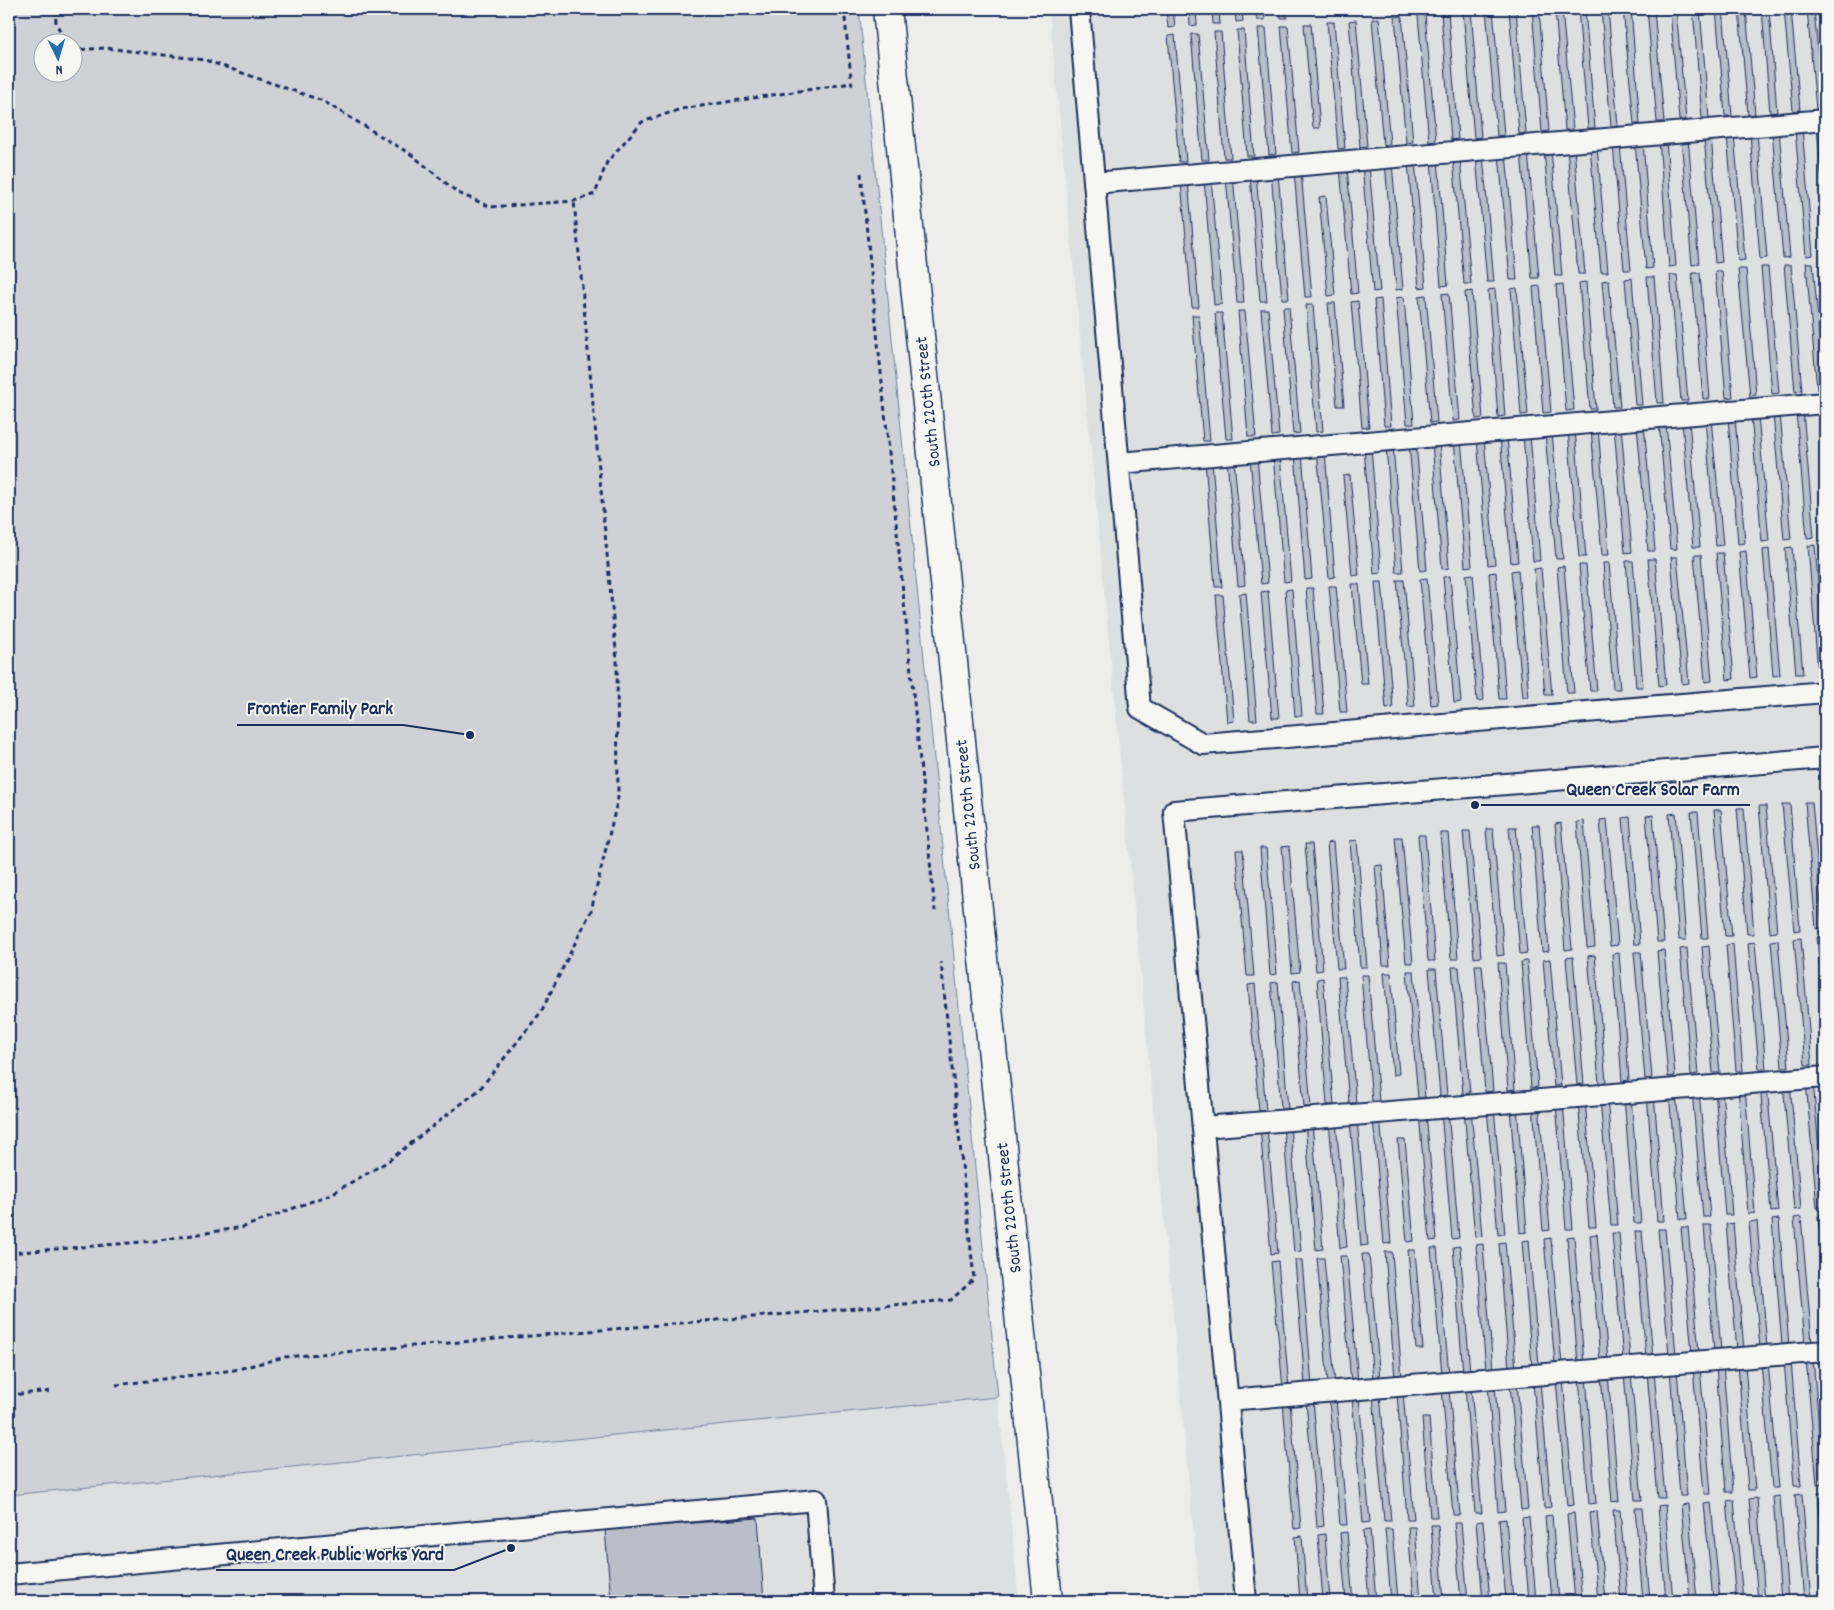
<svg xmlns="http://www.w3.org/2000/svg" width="1834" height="1610" font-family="Dekko,sans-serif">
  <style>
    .built { fill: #dde0e1 }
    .green { fill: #ced2d7; stroke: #74809a; fill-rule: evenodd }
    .building { fill: #b9bfc8; stroke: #1b2f5e }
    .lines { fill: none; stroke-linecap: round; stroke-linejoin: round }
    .service-casing { stroke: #1b2f5e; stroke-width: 24 }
    .minor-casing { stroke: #1b2f5e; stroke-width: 31 }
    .path { stroke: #1b2f5e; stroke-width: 3; stroke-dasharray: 5 4; stroke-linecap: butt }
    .service { stroke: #f6f6f2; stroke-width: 20 }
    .minor { stroke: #f6f6f2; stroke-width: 28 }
    .labels { text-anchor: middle; stroke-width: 4; stroke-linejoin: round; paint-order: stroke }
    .street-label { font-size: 18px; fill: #1b2f5e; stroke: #f6f6f2 }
    .leader { fill: none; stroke: #1b2f5e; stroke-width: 2 }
    .callout-dot { fill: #1b2f5e; stroke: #f6f6f2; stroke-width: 2 }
    .callout-label { font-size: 19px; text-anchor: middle; font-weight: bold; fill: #1b2f5e; stroke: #f6f6f2; stroke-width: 4; stroke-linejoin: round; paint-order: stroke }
  </style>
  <rect width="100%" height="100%" fill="#edeeec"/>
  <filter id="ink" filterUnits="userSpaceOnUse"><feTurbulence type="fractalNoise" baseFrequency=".02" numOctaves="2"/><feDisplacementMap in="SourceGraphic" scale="10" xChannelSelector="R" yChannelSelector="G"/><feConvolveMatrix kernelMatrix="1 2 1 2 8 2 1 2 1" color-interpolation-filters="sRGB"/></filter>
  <g filter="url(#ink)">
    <path class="built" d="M1049,9h776v1592h-625z
      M998,1397l21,204h-1010v-106z"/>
    <path class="green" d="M9,9h850l139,1388 -989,98zM42,42h30v30h-30z"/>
    <path class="building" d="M1166,9h7l2,18 -7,1z
      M1189,9h7l1,16 -7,1z
      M1212,9h7l1,15h-7z
      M1235,9h7l1,12 -7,1z
      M1256,9h8l1,11h-8z
      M1280,9h7v9h-6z
      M1486,9h7l11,126 -7,1z
      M1509,9h7l10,124 -7,1z
      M1532,9h7l10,122 -7,1z
      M1555,9h7l11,121h-8z
      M1578,9h7l10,119h-7z
      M1601,9h7l10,117h-7z
      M1623,9h8l9,115h-6z
      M1647,9h7l10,113h-7z
      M1670,9h6l10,111h-7z
      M1693,9h7l9,109h-7z
      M1716,9h7l9,107h-7z
      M1739,9h7l9,105 -7,1z
      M1762,9h7l8,103 -7,1z
      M1784,9h7l9,101 -7,1z
      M1807,9h7l9,99 -7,1z
      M1471,10l10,127 -7,1 -11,-127z
      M1448,12l10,127 -7,1 -10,-127z
      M1425,14l11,127 -7,1 -11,-127z
      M1402,16l11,126 -7,1 -11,-126z
      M1379,18l11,126 -7,1 -11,-126z
      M1356,20l11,126 -7,1 -11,-126z
      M1327,22h7l11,126 -7,1z
      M1304,24h7l9,104h-7z
      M1281,26h7l11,126 -7,1z
      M1258,28h8l10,126 -7,1z
      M1237,30h7l10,126h-7z
      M1214,32h7l10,126h-7z
      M1191,34h7l11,126h-7z
      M1175,35l11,127h-7l-11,-126z
      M1825,126v92l-8,-91z
      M1802,128l11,127 -7,1 -11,-127z
      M1779,130l11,127 -7,1 -11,-127z
      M1757,132l10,126 -7,1 -10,-126z
      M1734,134l11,126 -7,1 -11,-126z
      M1711,136l11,126 -7,1 -11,-126z
      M1681,138h7l11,126 -7,1z
      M1659,140h7l10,126 -7,1z
      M1635,142h8l10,126 -7,1z
      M1613,144h7l11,126h-7z
      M1590,146h7l11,126h-7z
      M1567,148h7l11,126h-7z
      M1551,149l11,127h-7l-11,-126z
      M1528,151l11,127h-7l-11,-126z
      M1506,153l11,127h-7l-11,-126z
      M1483,155l11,127h-7l-11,-126z
      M1460,157l11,127h-7l-11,-126z
      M1438,159l10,126 -7,1 -10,-126z
      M1415,161l11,126 -7,1 -11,-126z
      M1385,163h7l11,126 -7,1z
      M1362,165h7l11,126 -7,1z
      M1340,167h7l11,126 -7,1z
      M1294,171h7l11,126h-7z
      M1271,173h7l11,126h-7z
      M1256,174l11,127h-7l-10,-126z
      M1233,176l11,127h-7l-11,-126z
      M1211,178l11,126 -8,1 -10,-126z
      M1188,180l11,127h-7l-11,-126z
      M1326,196l9,99 -7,1 -9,-99z
      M1806,263h7l11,126 -7,1z
      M1784,265h7l11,126 -7,1z
      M1761,267h7l11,126 -7,1z
      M1738,269h8l10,126 -6,1z
      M1715,271h7l11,126 -7,1z
      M1692,273h8l10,126h-7z
      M1670,275h7l11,126h-7z
      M1647,277h7l10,126h-7z
      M1632,278l10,127h-7l-10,-126z
      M1609,280l11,127h-7l-11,-126z
      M1586,282l10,127h-6l-11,-126z
      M1563,284l11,126 -8,1 -10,-126z
      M1540,286l11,126 -8,1 -10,-126z
      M1517,288l11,126 -7,1 -10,-126z
      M1495,289l10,127 -7,1 -10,-127z
      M1472,291l11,127 -7,1 -11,-127z
      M1449,293l11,127 -7,1 -11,-127z
      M1426,295l11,127 -7,1 -11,-127z
      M1404,297l10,127h-7l-11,-126z
      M1381,299l10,127h-7l-10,-126z
      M1358,301l11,126 -7,1 -11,-126z
      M1328,303h7l9,103h-7z
      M1306,305h7l10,126 -7,1z
      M1283,307h6l11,126 -7,1z
      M1261,309h7l11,126 -7,1z
      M1238,311h7l11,126h-8z
      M1215,313h7l11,126h-7z
      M1192,315h7l11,126h-7z
      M1825,409v78l-6,-77z
      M1803,411l11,126 -7,1 -11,-126z
      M1780,413l11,126 -7,1 -11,-126z
      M1751,415h7l11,126 -7,1z
      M1728,417h7l10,126 -7,1z
      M1705,419h6l12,126 -7,1z
      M1689,420l11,127h-7l-11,-126z
      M1659,423h7l11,126h-7z
      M1644,424l11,127h-7l-11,-126z
      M1621,426l11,126 -7,1 -11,-126z
      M1598,428l11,127h-7l-11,-126z
      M1575,430l11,127h-7l-11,-126z
      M1552,432l11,127h-7l-11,-126z
      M1530,434l10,127h-7l-10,-126z
      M1500,436h7l11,126 -7,1z
      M1484,438l11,126 -7,1 -11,-126z
      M1461,439l11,127 -7,1 -11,-127z
      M1439,441l10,127 -7,1 -10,-127z
      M1416,443l11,127 -7,1 -11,-127z
      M1393,445l10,127h-7l-10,-126z
      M1371,447l10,126 -7,1 -10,-126z
      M1317,451h8l10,126 -6,1z
      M1295,453h7l10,126 -7,1z
      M1273,455h7l11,126 -7,1z
      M1250,457h7l11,126 -7,1z
      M1227,459h7l11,126 -7,1z
      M1205,461h7l10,126h-7z
      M1350,475l9,100 -7,1 -9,-100z
      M1815,545l10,125 -7,3 -10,-127z
      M1792,547l11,127h-7l-11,-126z
      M1769,549l11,126 -7,1 -10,-126z
      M1746,551l11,126 -7,1 -11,-126z
      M1716,553h7l11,126 -7,1z
      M1694,555h7l11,126 -7,1z
      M1671,557h6l12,126 -7,1z
      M1648,559h7l11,126 -7,1z
      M1626,561h7l10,126h-7z
      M1603,563h6l11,126h-7z
      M1579,565h7l11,126h-7z
      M1564,566l10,127h-7l-10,-126z
      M1541,568l11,127h-7l-11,-126z
      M1518,570l11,127h-6l-12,-126z
      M1496,572l10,127h-7l-10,-126z
      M1473,574l11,126 -7,1 -11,-126z
      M1450,576l11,126 -7,1 -11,-126z
      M1427,578l11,126 -7,1 -11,-126z
      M1397,580h7l11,126 -7,1z
      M1375,582h7l11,126 -7,1z
      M1352,584h7l9,100h-7z
      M1329,586h7l11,126h-7z
      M1306,588h7l11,126h-7z
      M1292,589l10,127h-7l-10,-126z
      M1268,591l11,127h-7l-11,-126z
      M1246,593l11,127h-7l-11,-126z
      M1216,595h7l11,126 -7,1z
      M1805,802h7l11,126 -7,1z
      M1782,804h8l10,126 -6,1z
      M1759,806h7l11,126 -7,1z
      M1737,808h7l10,126h-7z
      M1714,810h7l11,126h-7z
      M1691,812h7l10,126h-6z
      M1676,813l10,127h-7l-10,-126z
      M1653,815l11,127h-7l-11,-126z
      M1630,817l10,127h-6l-11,-126z
      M1607,819l11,126 -8,1 -10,-126z
      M1584,821l11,126 -8,1 -10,-126z
      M1561,823l11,126 -7,1 -10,-126z
      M1532,825h7l10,126 -7,1z
      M1509,827h7l11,126 -7,1z
      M1486,829h7l11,126 -7,1z
      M1463,831h7l11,126 -7,1z
      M1440,833h8l10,126h-7z
      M1418,835h7l10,126h-7z
      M1395,837h7l11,126h-7z
      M1357,840l10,127h-7l-10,-126z
      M1333,842l11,127h-7l-10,-126z
      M1305,844h7l11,126 -7,1z
      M1289,846l11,126 -8,1 -10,-126z
      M1260,848h6l11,126 -7,1z
      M1236,850h7l11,126h-7z
      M1382,865l8,100h-7l-8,-99z
      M1817,937h7l1,99z
      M1801,938l11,127h-7l-11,-126z
      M1778,940l11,127h-7l-11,-126z
      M1755,942l11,127h-7l-11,-126z
      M1733,944l10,127h-7l-10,-126z
      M1709,946l11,127h-7l-11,-126z
      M1687,948l11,126 -7,1 -11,-126z
      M1664,950l11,126 -7,1 -11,-126z
      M1634,952h7l11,126 -7,1z
      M1619,953l10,127 -7,1 -10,-127z
      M1595,955l11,127 -7,1 -11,-127z
      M1573,957l11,127 -7,1 -11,-127z
      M1550,959l11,126 -7,1 -11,-126z
      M1527,961l11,126 -7,1 -10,-126z
      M1498,963h7l10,126 -7,1z
      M1475,965h7l11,126 -8,1z
      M1452,967h7l11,126 -7,1z
      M1429,969h7l11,126 -7,1z
      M1407,971h7l11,126 -7,1z
      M1384,973h7l8,101 -6,1z
      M1361,975h7l11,126h-7z
      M1338,977h7l11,126h-7z
      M1323,978l11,127h-7l-10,-126z
      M1300,980l11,127h-7l-11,-126z
      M1278,982l10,127h-7l-10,-126z
      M1255,984l11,127h-7l-11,-126z
      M1813,1081l11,126 -7,1 -11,-126z
      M1783,1083h7l11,126 -7,1z
      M1760,1085h7l11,126 -7,1z
      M1738,1087h7l10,126 -7,1z
      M1715,1089h7l10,126h-7z
      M1692,1091h7l11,126h-7z
      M1669,1093h7l11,126h-7z
      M1654,1094l10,127h-7l-10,-126z
      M1631,1096l10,127h-7l-10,-126z
      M1607,1098l11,127h-7l-11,-126z
      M1585,1100l11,127h-7l-11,-126z
      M1563,1102l10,127h-7l-10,-126z
      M1539,1104l11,126 -7,1 -10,-126z
      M1517,1106l10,126 -7,1 -10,-126z
      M1487,1108h7l11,126 -7,1z
      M1471,1109l11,127 -7,1 -11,-127z
      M1448,1111l11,127 -7,1 -11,-127z
      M1426,1113l11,127 -7,1 -11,-127z
      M1380,1117l11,126 -7,1 -11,-126z
      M1357,1119l11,126 -7,1 -11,-126z
      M1329,1121h7l11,126 -7,1z
      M1305,1123h7l11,126 -7,1z
      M1283,1125h7l11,126 -7,1z
      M1260,1127h7l11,126 -7,1z
      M1398,1140h7l9,101 -7,1z
      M1825,1215v87l-7,-86z
      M1801,1217l11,126 -7,1 -11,-126z
      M1779,1219l10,127h-7l-10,-126z
      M1757,1221l10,126 -7,1 -11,-126z
      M1733,1223l11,127h-7l-11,-126z
      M1704,1225h7l10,126 -7,1z
      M1681,1227h7l11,126 -7,1z
      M1658,1229h7l11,126 -7,1z
      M1635,1231h7l11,126h-7z
      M1612,1233h7l11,126 -7,1z
      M1597,1234l11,127h-8l-10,-126z
      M1574,1236l10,127h-6l-11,-126z
      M1551,1238l11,127h-7l-11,-126z
      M1529,1240l10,127h-7l-10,-126z
      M1505,1242l11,127h-7l-10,-126z
      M1483,1244l10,126 -7,1 -10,-126z
      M1460,1246l10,126 -7,1 -10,-126z
      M1431,1248h6l12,126 -7,1z
      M1408,1250h7l8,99h-7z
      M1385,1252h7l10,126 -7,1z
      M1362,1254h7l11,126h-7z
      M1340,1256h7l11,126h-7z
      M1317,1258h7l11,126h-7z
      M1295,1260h7l10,126h-7z
      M1278,1261l11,127h-6l-12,-126z
      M1806,1358h7l11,126 -7,1z
      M1784,1360h7l10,126h-7z
      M1761,1362h7l11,126h-7z
      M1738,1364h7l10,126h-7z
      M1723,1365l10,127h-7l-10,-126z
      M1700,1367l11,127h-7l-11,-126z
      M1677,1369l10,127h-7l-10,-126z
      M1654,1371l11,127h-7l-11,-126z
      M1631,1373l11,127h-7l-11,-126z
      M1608,1375l11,126 -7,1 -11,-126z
      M1586,1377l10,126 -7,1 -10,-126z
      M1556,1379h7l11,126 -7,1z
      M1533,1381h7l11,126 -7,1z
      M1510,1383h7l11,126 -7,1z
      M1488,1385h7l10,126 -7,1z
      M1465,1387h6l11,126h-7z
      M1442,1389h7l11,126h-7z
      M1403,1392l11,127h-7l-10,-126z
      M1380,1394l11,127h-7l-11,-126z
      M1359,1396l11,126 -7,1 -11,-126z
      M1336,1398l11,127h-7l-11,-126z
      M1313,1400l11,126 -7,1 -11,-126z
      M1290,1402l11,126 -7,1 -11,-126z
      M1422,1418h7l8,99h-7z
      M1818,1493h7v86z
      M1802,1494l9,107h-7l-9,-106z
      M1780,1496l8,105h-7l-8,-104z
      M1757,1498l8,103h-7l-9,-102z
      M1734,1500l9,101h-7l-9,-100z
      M1711,1502l9,99h-7l-9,-98z
      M1688,1504l9,97h-7l-9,-96z
      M1665,1505l8,96h-7l-8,-95z
      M1635,1508h7l8,93h-7z
      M1613,1510h7l8,91h-7z
      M1597,1511l8,90h-7l-8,-89z
      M1574,1513l8,88h-7l-8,-87z
      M1552,1515l7,86h-7l-7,-85z
      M1529,1517l7,84h-7l-7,-83z
      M758,1518l6,83h-153l-6,-71z
      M1506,1519l7,82h-7l-7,-81z
      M1483,1521l7,80h-7l-7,-79z
      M1454,1523h7l7,78h-7z
      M1431,1525h7l6,76h-7z
      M1408,1527h7l6,74h-7z
      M1385,1529h7l6,72h-7z
      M1370,1530l6,71h-7l-6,-70z
      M1347,1532l6,69h-7l-6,-68z
      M1325,1534l5,67h-7l-5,-66z
      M1302,1536l5,65h-7l-5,-64z"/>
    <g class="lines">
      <defs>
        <path id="service" d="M1079,9l61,699 63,36 622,-52
          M1094,183l731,-63
          M1119,463l706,-60
          M1203,1127l622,-50
          M1228,1400l597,-49
          M9,1574l807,-74 8,101
          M1246,1601l-72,-790 651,-53"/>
        <path id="minor" d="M887,9l161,1592"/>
      </defs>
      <use href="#service" class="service-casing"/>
      <use href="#minor" class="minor-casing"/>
      <path class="path" d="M55,9l1,14 10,19
        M844,9l8,78
        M72,50l34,-2 99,12 118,41 89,54 46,38 33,14 83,-6 21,-7 12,-32 35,-40 39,-13 171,-26
        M861,173l74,738
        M9,1253l145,-12 90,-14 87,-33 56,-32 92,-72 62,-78 50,-101 27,-113 -1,-137 -43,-460
        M116,1385l118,-15 51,-13 666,-57 23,-21 -33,-317
        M9,1395l43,-4"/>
      <use href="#service" class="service"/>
      <use href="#minor" class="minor"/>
    </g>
  </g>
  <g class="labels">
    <g class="street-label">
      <text transform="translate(927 402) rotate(-96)" y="6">South 220th Street</text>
      <text transform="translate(967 805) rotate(-96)" y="6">South 220th Street</text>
      <text transform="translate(1008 1208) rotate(-96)" y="6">South 220th Street</text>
    </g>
  </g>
  <path class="leader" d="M470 735L403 725H237M1475 805L1556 805H1750M511 1548L454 1570H216"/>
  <g class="callout-dot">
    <circle cx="470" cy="735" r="5"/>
    <circle cx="1475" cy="805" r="5"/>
    <circle cx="511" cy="1548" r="5"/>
  </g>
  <g class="callout-label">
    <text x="320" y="714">Frontier Family Park</text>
    <text x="1653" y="795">Queen Creek Solar Farm</text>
    <text x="335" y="1560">Queen Creek Public Works Yard</text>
  </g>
  <rect width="1834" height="1610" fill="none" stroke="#f6f6f2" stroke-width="30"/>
  <rect x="15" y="15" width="1804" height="1580" fill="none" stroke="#1b2f5e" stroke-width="2" filter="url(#ink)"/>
  <g transform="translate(58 58) rotate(175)"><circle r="24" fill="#f6f6f2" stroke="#9ea6b7"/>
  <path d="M0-4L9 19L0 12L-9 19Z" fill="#1f6fb2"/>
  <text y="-8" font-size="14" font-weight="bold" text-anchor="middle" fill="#1b2f5e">N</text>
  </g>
</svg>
